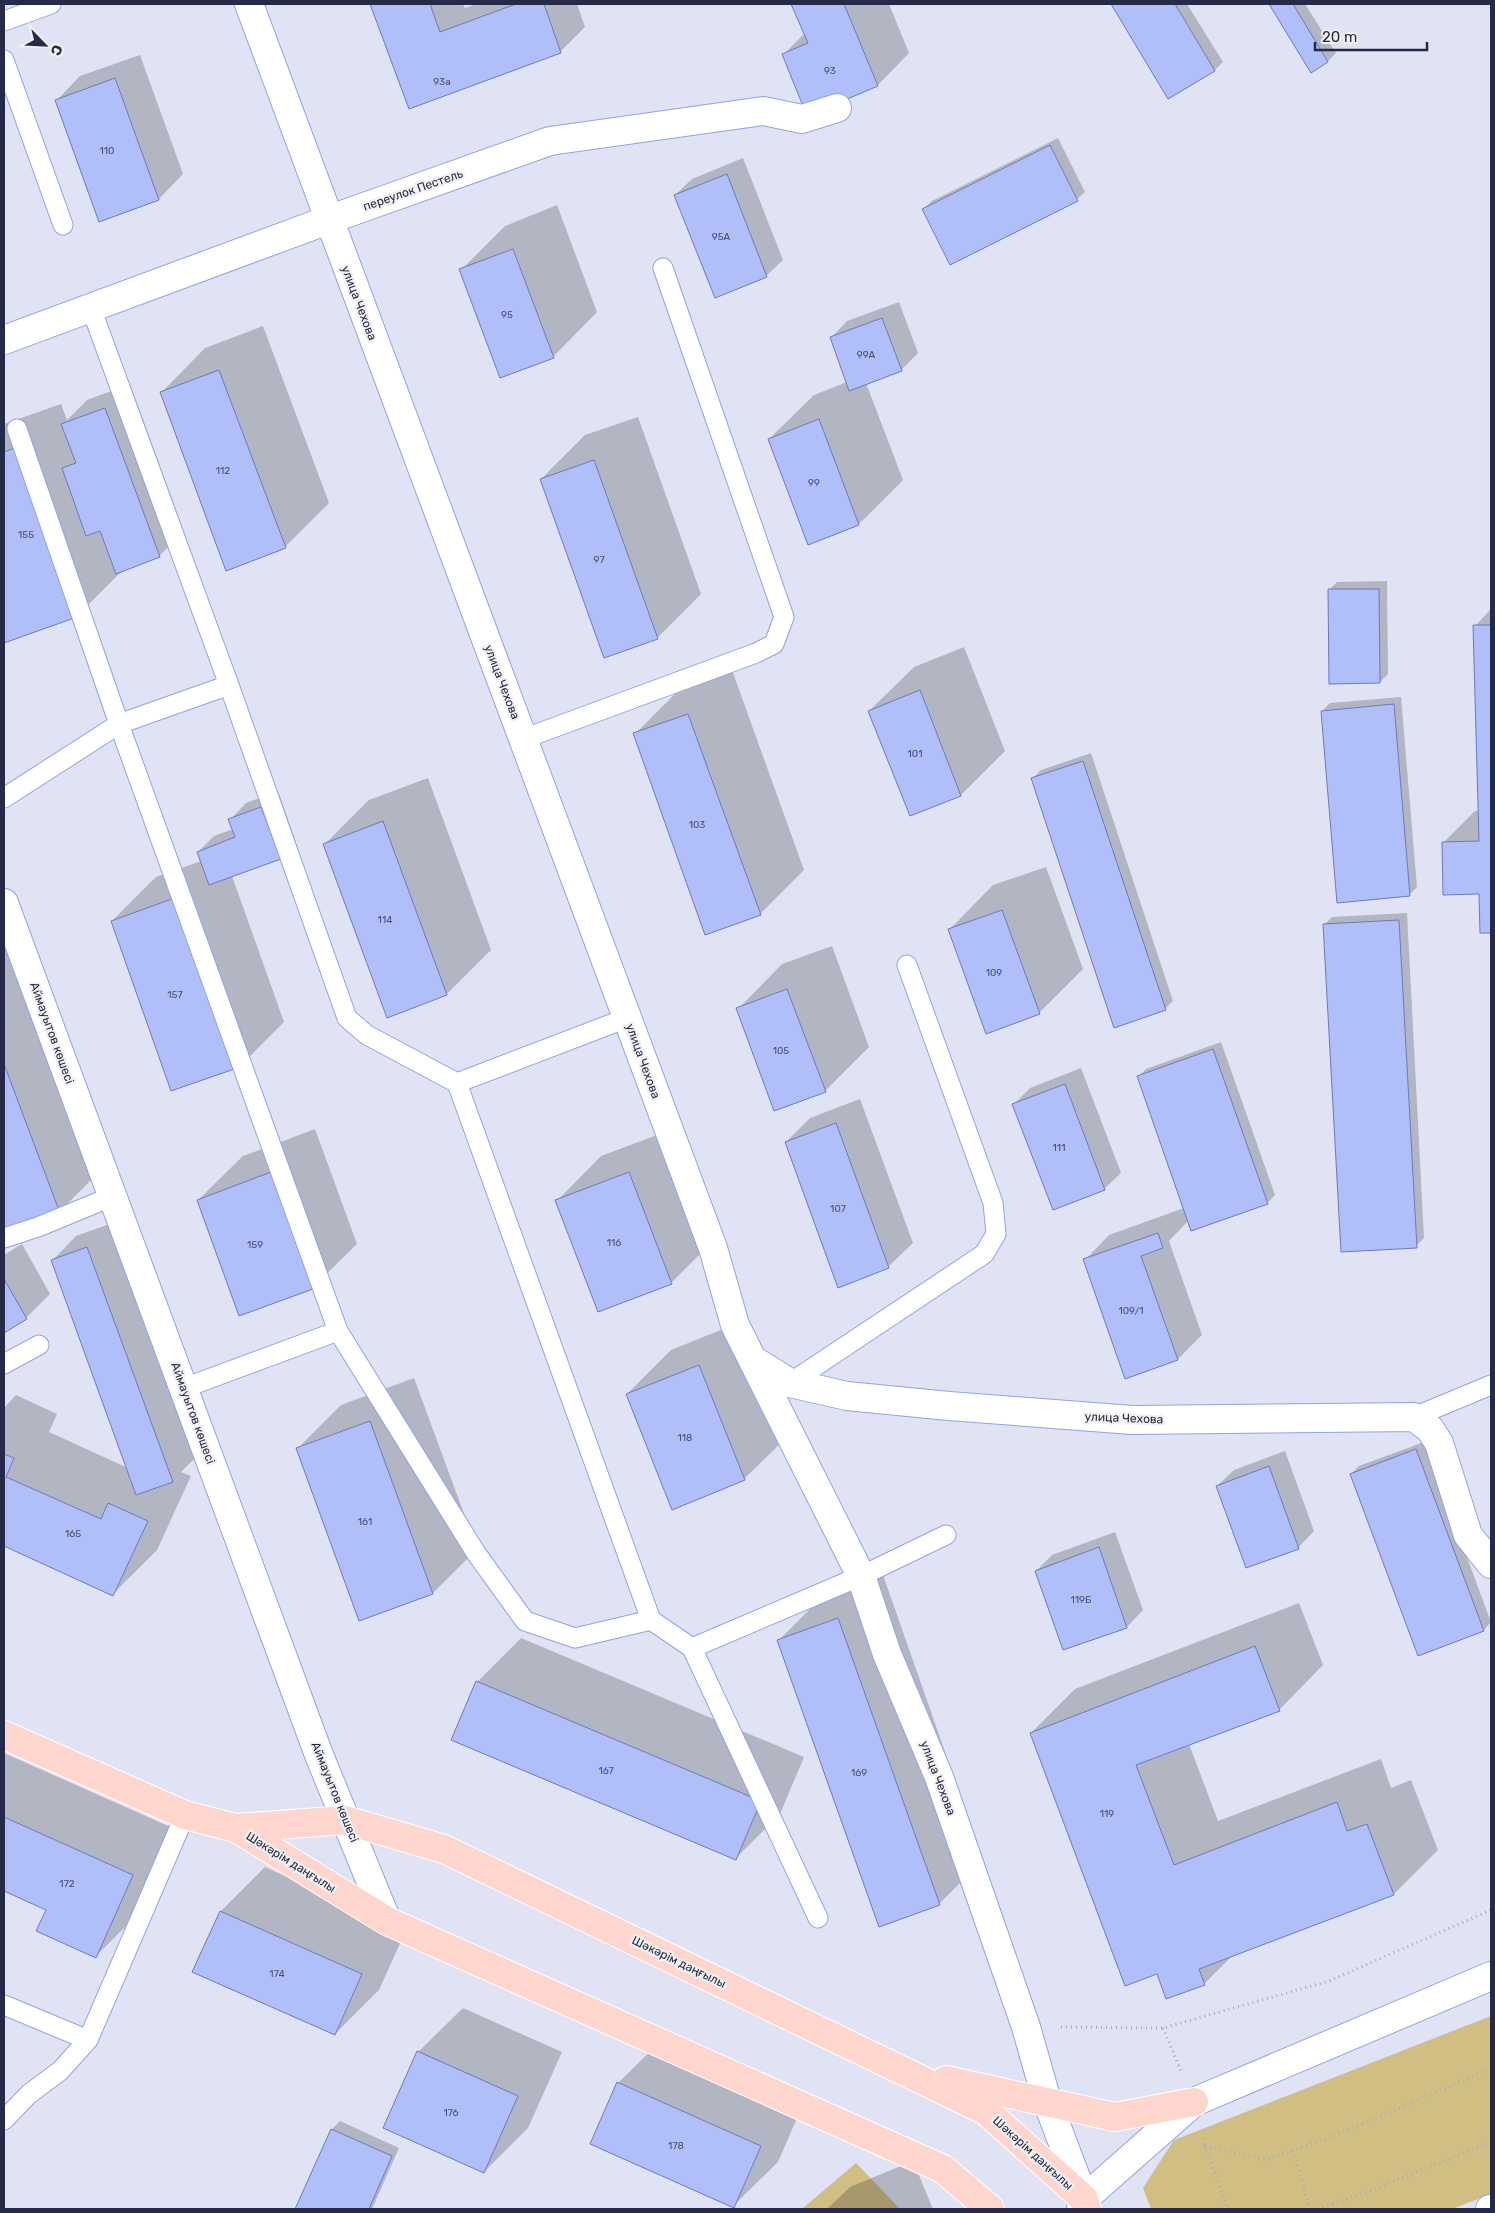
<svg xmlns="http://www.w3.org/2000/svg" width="1495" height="2213" font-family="Rubik,sans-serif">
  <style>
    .green { fill: #d0be83 }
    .shadow { fill: #0003 }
    .building { fill: #b0bef9; stroke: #6b7abe }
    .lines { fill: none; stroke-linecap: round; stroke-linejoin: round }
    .lane-casing { stroke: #91a2e9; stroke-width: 21 }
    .street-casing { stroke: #91a2e9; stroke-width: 30 }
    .secondary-casing { stroke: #91a2e9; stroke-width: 30 }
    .primary-casing { stroke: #fff; stroke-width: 30 }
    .path { stroke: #a7abbf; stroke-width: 3; stroke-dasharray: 1 4; stroke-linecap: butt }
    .lane { stroke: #fff; stroke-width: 19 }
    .street { stroke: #fff; stroke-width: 28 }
    .secondary { stroke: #fff; stroke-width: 28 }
    .primary { stroke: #fed6cd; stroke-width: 28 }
    .labels { text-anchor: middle; stroke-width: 4.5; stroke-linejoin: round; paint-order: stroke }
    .number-label { font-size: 10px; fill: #474f74 }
    .street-label { font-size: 12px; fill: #242a47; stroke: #f1f1f1 }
  </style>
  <rect width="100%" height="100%" fill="#dfe3f3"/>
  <path class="green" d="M1491,2016v178l-39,15h-301l-8,-21 31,-48z
    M856,2163l44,46h-98z"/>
  <path class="shadow" d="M372,4h91l2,4 12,-4h100l8,23 -24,24 -151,57z
    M793,4h96l20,49 -31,32 -70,29 -24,-60 21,-21z
    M1112,4h75l36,58 -8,8 -46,28z
    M1271,4h34l31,49 -8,8 -16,10z
    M140,55l43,119 -24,25 -103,-98 24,-25z
    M1058,138l27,54 -8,7 -126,64 -27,-54 8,-8z
    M743,158l40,102 -17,16 -91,-81 17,-16z
    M557,205l40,107 -44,45 -92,-87 44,-44z
    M899,302l19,51 -17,17 -35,13 37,97 -44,44 -50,19 -40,-104 45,-44 33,-13 -16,-44 16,-17z
    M263,326l66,177 -44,44 -124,-154 44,-45z
    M130,384l54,148 -25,24 -38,16 -44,44 -73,26v-218l57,-20 6,16 20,-20z
    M638,417l63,177 -44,44 -116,-159 44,-44z
    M1387,581l1,93 -8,8 -51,-92 8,-8z
    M1491,609v323h-9l-2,-40 -36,-50 31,-31 5,-1 -5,-184z
    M964,647l41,104 -44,44 -51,20 -41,-104 45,-44z
    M732,670l72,200 -44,44 -125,-180 44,-44z
    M1401,697l16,190 -8,8 -87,-184 8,-8z
    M1091,753l82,248 -8,8 -132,-231 8,-8z
    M428,778l63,172 -44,44 -60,22 -62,-172 44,-44z
    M278,791l18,51 -16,16 -48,18 52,146 -44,44 -128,-145 44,-44 45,-16 -3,-9 16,-16 19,-7 -3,-9 16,-17z
    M1046,867l37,102 -44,44 -90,-83 44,-45z
    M4,902l99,266 -44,44 -55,21z
    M1407,913l17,325 -8,8 -92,-321 8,-8z
    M832,946l37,101 -44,44 -87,-82 44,-45z
    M1221,1042l54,153 -8,8 -79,18 -19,20 33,94 -24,24 -93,-99 24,-25 75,-27 -46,-131 8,-8z
    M1081,1068l40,105 -17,16 -90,-85 16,-16z
    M860,1099l53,144 -25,24 -102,-125 24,-24z
    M315,1129l42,115 -45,44 -114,-88 45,-44z
    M673,1129l42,110 -44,44 -114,-82 44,-45z
    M112,1223l85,233 -16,16 10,4 -34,74 -44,44 -109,-49v-137l12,-13 41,19 -8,18 79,36 -76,-207 24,-25z
    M22,1244l28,50 -24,24 -22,13v-76z
    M743,1321l46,114 -45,44 -117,-85 44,-44z
    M414,1378l63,171 -44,44 -136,-144 44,-44z
    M1424,1442l67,180 -7,8 -66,24 -67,-180 8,-8z
    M1285,1451l29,80 -16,17 -81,-62 17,-16z
    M1115,1532l28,78 -16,17 -63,22 -28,-78 16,-16z
    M883,1575l100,285 -44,44 -160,-264 44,-44z
    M1299,1603l24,62 -44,45 -90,34 29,77 163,-62 10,29 20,-8 27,70 -44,44 -162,62 -28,28 -47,-12 -126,-239 44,-44z
    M521,1638l283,119 -24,57 -44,44 -259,-176z
    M4,1753l173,77 -37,82 -44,44 -49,-47 -43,-19z
    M265,1867l141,63 -27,60 -44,44 -114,-123z
    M463,2008l99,44 -34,76 -44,44 -66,-120z
    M663,2039l141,63 -26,60 -45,44 -115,-123z
    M340,2121l59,27 -27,61h-75l35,-80z
    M913,2161l20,48h-106l23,-22z"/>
  <path class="building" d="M370,4h60l10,28 76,-28h28l17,49 -152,56z
    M791,4h53l34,82 -71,30 -25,-62 26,-11z
    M1111,4h64l40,67 -47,28z
    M1269,4h24l35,58 -17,11z
    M115,78l44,122 -60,22 -44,-122z
    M1050,145l28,56 -128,64 -28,-56z
    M727,174l40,103 -52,21 -41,-103z
    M513,249l41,109 -54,20 -41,-109z
    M882,318l20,53 -53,20 -19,-54z
    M219,370l67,178 -60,23 -66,-179z
    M105,408l55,149 -44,17 -16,-43 -14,5 -24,-68 14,-5 -15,-39z
    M819,419l40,106 -51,20 -40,-106z
    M17,447l60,170 -73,26v-191z
    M594,460l64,179 -54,19 -64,-179z
    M1328,589h51l1,94 -51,1z
    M1473,625h18v308h-11l-1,-39 -36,1 -1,-53 37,-1z
    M920,690l41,106 -51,20 -42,-105z
    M1394,704l16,192 -73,7 -16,-192z
    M688,714l73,201 -56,20 -72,-202z
    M1083,761l83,249 -52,18 -83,-250z
    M261,807l20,52 -72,26 -12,-33 38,-15 -7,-18z
    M383,821l64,174 -60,23 -64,-174z
    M180,896l60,171 -69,24 -60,-170z
    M1002,910l38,104 -54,20 -38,-105z
    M1399,920l18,328 -76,4 -18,-328z
    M787,989l39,103 -52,19 -38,-103z
    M1213,1049l55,155 -77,27 -54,-155z
    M4,1064l56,149 -56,21z
    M1065,1084l40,106 -52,20 -41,-106z
    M836,1123l53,145 -51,20 -53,-146z
    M271,1172l42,117 -74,27 -42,-116z
    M629,1172l43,112 -74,28 -43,-112z
    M1158,1233l5,15 -22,8 37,104 -53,19 -42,-120z
    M87,1247l86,235 -37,13 -85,-235z
    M4,1279l23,40 -23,14z
    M699,1365l46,115 -73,30 -46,-116z
    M370,1421l63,173 -74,27 -63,-173z
    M1416,1449l68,182 -66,25 -68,-182z
    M4,1454l10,4 -8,19 95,42 7,-16 40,18 -35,75 -109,-50z
    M1269,1466l30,83 -53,19 -30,-82z
    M1099,1547l28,81 -64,22 -28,-79z
    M838,1618l102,287 -61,22 -102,-287z
    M1255,1646l25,65 -144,54 38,100 163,-63 10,29 20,-7 27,71 -195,74 6,16 -39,14 -9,-25 -32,12 -95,-253z
    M476,1681l285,120 -25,59 -285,-120z
    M4,1817l129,58 -37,83 -60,-27 10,-21 -42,-19z
    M220,1911l142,63 -27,61 -143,-63z
    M417,2051l101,45 -34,77 -101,-45z
    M617,2082l144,64 -27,62 -144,-64z
    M331,2129l61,27 -23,53h-74z"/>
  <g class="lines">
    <defs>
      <path id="lane" d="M4,21l47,-17
        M4,60l59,165
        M91,308l138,377 118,333 20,17 90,48 194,537 41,28 169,-72 85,-41
        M17,429l102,295 219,607 138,222 49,68 50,17 76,-18
        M523,739l233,-86 18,-9 10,-27 -121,-349
        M4,798l115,-74 110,-39
        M457,1083l170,-65
        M4,1238l34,-11 75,-31
        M4,1364l35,-19
        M790,1383l194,-129 12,-20 -3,-31 -86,-238
        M184,1388l154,-57
        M1414,1417l77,-32
        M692,1648l126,270
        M4,2005l84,35
        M4,2120l25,-26 31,-23 28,-31 97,-225"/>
      <path id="street" d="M249,4l464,1244 22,77 126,251 26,78 52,123 87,250 21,74 37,98
        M4,340l324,-120 222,-79 213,-30 39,8 35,-11
        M753,1360l37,23 57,13 102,10 183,14 282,-3 16,12 9,14 29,92 23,29"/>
      <path id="secondary" d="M4,903l315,852 68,166
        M1081,2209l3,-10 110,-97 297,-126
        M1490,2209h1"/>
      <path id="primary" d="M4,1735l181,80 51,13 151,93 556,248 47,40
        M236,1828l109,-8 99,29 542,262 98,88 3,10
        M946,2080l169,37 79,-15"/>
    </defs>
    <use href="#lane" class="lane-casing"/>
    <use href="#street" class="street-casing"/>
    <use href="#secondary" class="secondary-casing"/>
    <use href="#primary" class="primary-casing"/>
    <path class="path" d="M1061,2027l102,1 166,-47 162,-71
      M1163,2028l18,43
      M1203,2139l25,70
      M1205,2146l62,14 86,-32 138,-60
      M1293,2151l17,58
      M1318,2209l59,-21 114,-46"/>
    <use href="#lane" class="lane"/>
    <use href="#street" class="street"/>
    <use href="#secondary" class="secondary"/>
    <use href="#primary" class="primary"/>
  </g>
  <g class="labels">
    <g class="number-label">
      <text x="830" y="74">93</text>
      <text x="442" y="85">93а</text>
      <text x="107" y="154">110</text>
      <text x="721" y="240">95А</text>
      <text x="507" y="318">95</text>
      <text x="866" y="358">99А</text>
      <text x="223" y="474">112</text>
      <text x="814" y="486">99</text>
      <text x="26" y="538">155</text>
      <text x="599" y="563">97</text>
      <text x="915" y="757">101</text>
      <text x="697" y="828">103</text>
      <text x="385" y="923">114</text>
      <text x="994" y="976">109</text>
      <text x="175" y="998">157</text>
      <text x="781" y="1054">105</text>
      <text x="1059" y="1151">111</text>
      <text x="838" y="1212">107</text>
      <text x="614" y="1246">116</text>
      <text x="255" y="1248">159</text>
      <text x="1131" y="1314">109/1</text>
      <text x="685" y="1441">118</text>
      <text x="365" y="1525">161</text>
      <text x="73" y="1537">165</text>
      <text x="1081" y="1603">119Б</text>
      <text x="606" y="1774">167</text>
      <text x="859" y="1776">169</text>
      <text x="1107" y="1817">119</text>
      <text x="67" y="1887">172</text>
      <text x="277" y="1977">174</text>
      <text x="451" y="2116">176</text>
      <text x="676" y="2149">178</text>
    </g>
    <g class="street-label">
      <text transform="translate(413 190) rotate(-19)" y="4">переулок Пестель</text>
      <text transform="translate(359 303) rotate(69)" y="4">улица Чехова</text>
      <text transform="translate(502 682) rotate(69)" y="4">улица Чехова</text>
      <text transform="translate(52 1033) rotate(70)" y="4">Аймауытов көшесі</text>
      <text transform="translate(643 1061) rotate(70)" y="4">улица Чехова</text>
      <text transform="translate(193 1413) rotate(70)" y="4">Аймауытов көшесі</text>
      <text transform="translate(1124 1418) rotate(2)" y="4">улица Чехова</text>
      <text transform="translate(938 1778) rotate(69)" y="4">улица Чехова</text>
      <text transform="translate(335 1792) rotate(68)" y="4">Аймауытов көшесі</text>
      <text transform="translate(291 1862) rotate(32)" y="4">Шәкәрім даңғылы</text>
      <text transform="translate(679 1962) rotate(26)" y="4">Шәкәрім даңғылы</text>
      <text transform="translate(1033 2153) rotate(42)" y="4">Шәкәрім даңғылы</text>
    </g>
  </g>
  <rect width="1495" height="2213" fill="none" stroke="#242a47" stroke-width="10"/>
  <g transform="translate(45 45) rotate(114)" stroke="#f1f1f1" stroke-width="4" paint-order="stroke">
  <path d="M0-4L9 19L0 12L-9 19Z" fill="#242a47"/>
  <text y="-8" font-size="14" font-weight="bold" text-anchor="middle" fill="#242a47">С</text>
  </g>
  <path d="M1315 42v8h112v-8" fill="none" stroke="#242a47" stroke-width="2.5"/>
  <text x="1322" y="42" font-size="15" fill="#242a47" stroke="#f1f1f1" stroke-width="4" paint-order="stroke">20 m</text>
</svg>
